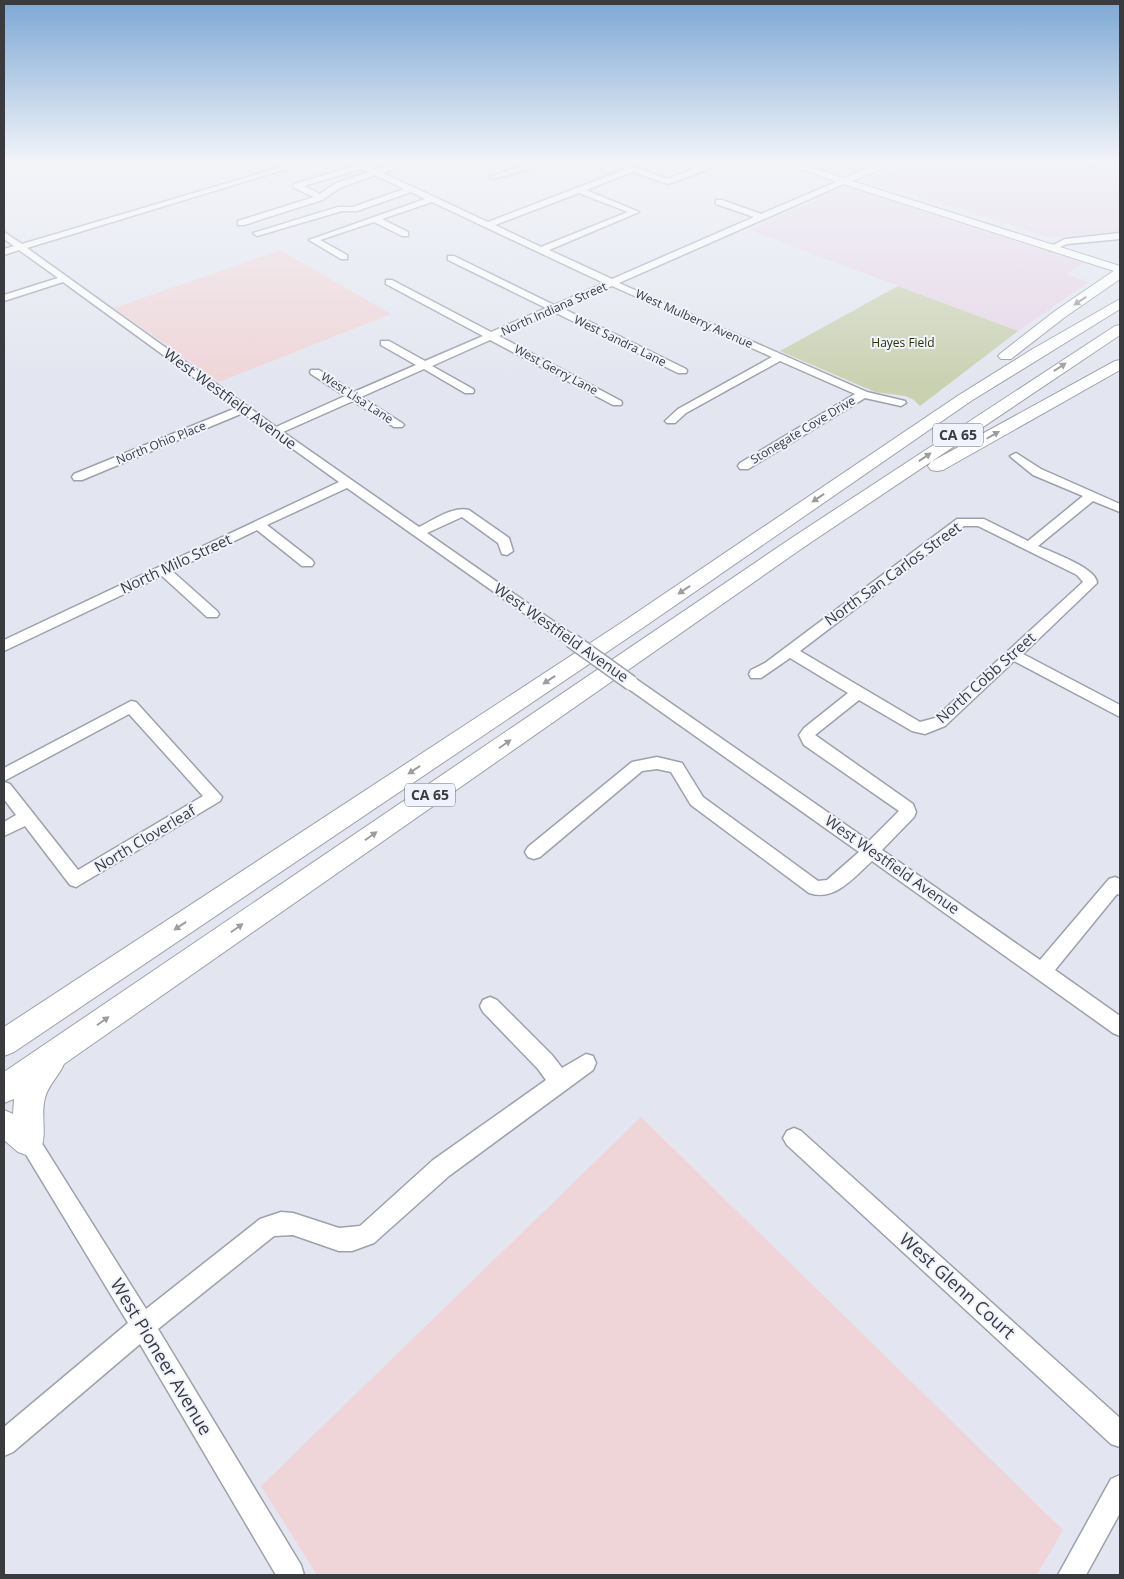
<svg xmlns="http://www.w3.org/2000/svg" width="1124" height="1579" font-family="'Open Sans',sans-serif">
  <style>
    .commercial { fill: #e6d6e8 }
    .education { fill: #efd5d8 }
    .green { fill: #cad1b1 }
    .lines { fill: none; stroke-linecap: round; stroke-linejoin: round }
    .minor-casing { stroke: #9ea1aa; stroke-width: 3 }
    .major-casing { stroke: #9ea1aa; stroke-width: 2 }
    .highway-casing { stroke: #9ea1aa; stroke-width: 2 }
    .minor { fill: #fff; fill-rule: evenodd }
    .major { fill: #fff; fill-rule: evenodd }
    .highway { fill: #fff; fill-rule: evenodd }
    .minor-bridge-casing { stroke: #9ea1aa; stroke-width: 17; stroke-linecap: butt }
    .minor-bridge { stroke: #fff; stroke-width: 14 }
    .wall { fill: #9799a2 }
    .shaded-wall { fill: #7b7d84 }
    .oneway { fill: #9c9d9f }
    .labels { text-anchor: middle; stroke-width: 4; stroke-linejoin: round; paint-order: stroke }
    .far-street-label { font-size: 12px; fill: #393b3f; stroke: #f0f3fd }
    .far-park-label { font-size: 12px; fill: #2b3200; stroke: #f0f3fd }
    .shield { fill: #f0f3fd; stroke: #707278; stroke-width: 1 }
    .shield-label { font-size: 14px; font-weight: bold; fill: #393b3f }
    .street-label { font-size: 15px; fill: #393b3f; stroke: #f0f3fd }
    .near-street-label { font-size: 18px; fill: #393b3f; stroke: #f0f3fd }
  </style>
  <rect width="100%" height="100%" fill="#e3e6f0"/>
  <path class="commercial" d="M905,163h215v68l-69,7 -186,-59z
    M846,186l237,77 -16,11 22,8 -71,49 -269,-101z"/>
  <path class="education" d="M280,250l111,64 -172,68 -105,-74z
    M641,1117l422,413 -26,45h-720l-56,-89z"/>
  <path class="green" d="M898,286l120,45 -98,75 -6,-6 -9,-4 -30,-4 -95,-41z"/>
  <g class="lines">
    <defs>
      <path id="minor" d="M6,163h9l-11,6v-5z
        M295,163h11l-279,85 249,179 69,-31 -34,-22 -1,-2 1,-2h8l35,22 62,-27 -35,-20v-4h8l36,20 58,-25 -97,-52v-4h6l99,52 55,-24 -98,-48v-4h6l100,49 50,-22 -172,-81 -50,17 26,13v4h-6l-28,-14 -54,18 27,15v4h-6l-32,-19 116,-41 -14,-7 -54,19h-15l-85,25 -4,-3 85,-26h15l51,-18 -29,-14 -35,13 -18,12 -78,25h-6v-4l76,-24 -20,-9v-4l61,-18 -4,-3h9l16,7 22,-7h10l-1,2 -24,8 105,49 138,-53 -14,-6h10l46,16 39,-16h6v4l-45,17 -35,-12 -47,18 53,22 -90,38 63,29 142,-62 -38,-13v-4h6l39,14 82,-35h3v4l-227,100 248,109 38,9 1,2 -5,3 -36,-8 -117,71h-8l-2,-3 2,-3 115,-69 -75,-33 -94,52 -11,10h-8l-2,-2 13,-12 94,-52 -160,-71 -50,22 124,61 1,2 -1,2h-8l-124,-61 -55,24 122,65 1,2 -1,2h-8l-123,-65 -58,26 41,23 1,2 -1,2h-8l-41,-24 -63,28 41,26 2,2 -2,2h-8l-41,-26 -70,31 136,95c15,-7 33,-21 50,-17l40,28 4,13 -6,4 -5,-1 -4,-11 -36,-26 -35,16 149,104 2,3 -2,3h-10l-219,-155 -80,37 45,35 2,3 -2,3h-10l-45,-36 -85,41 45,40 2,3 -2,3h-10l-45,-41 -158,75v-11l335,-158 -96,-69 -161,67h-8l-2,-3 2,-3 162,-66 -173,-126 -59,19v-6l54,-17 -39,-28 -15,5v-6l10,-3 -10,-7v-7l18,12zM361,169l8,3 -35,12 -14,10 -16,-8zM579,193l49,19 -87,35 -46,-22z
        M530,163h3v4l-39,12 -4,-2z
        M1120,233v6l-53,5 -16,7 -4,-3 18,-9z
        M1016,453l25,16 79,35v8l-27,-11 -55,45c13,6 59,22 59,37l-74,71 97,51v12l-106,-56 -69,65 -20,8 -13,-3 -53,-31 -44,35 98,69 3,8 -2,5 -32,33 158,110 69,-81 6,-2 5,2v16l-3,-1 -62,76 65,46v20l-7,-3 -241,-172c-18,16 -37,41 -63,32l-118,-88 -20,-33 -14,-3 -15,2 -102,86 -6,2 -6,-2 -3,-5 3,-5 104,-85 25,-5 25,6 21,34 115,84 9,-1 32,-28 -233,-165 -2,-4 2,-4h10l233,162 30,-30 -95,-66 -5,-10 5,-7 44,-35 -58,-35 -29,20h-10l-2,-4 2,-4 14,-7 192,-144h27l44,22 55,-45 -50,-21 -21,-17 -2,-2zM964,526h14l99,49 6,7 -148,136 -15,4 -120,-71z
        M131,701l5,1 86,95 -2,4 -144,86 -6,-2 -45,-59 -21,10v-14l12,-7 -12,-16v-17l6,2 68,86 125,-74 -74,-82 -125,67v-13z
        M490,997l7,3 55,55 10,13 24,-14 7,2 3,7 -3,7 -144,106 -75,67 -22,8h-13l-46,-16 -19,1 -116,93 143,236 3,10h-28l-136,-231 -127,108 -9,4v-29l124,-104 -106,-175 -4,-7 4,-7 7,-3 7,3 110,175 114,-90 21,-7 12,1 46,15 21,-2 73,-66 113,-80 -8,-11 -55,-57 -3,-6 3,-6z
        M794,1128l7,3 319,287v29l-9,-3 -324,-299 -4,-7 4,-7z
        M1120,1475v38l-34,62h-28l53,-96z"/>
      <path id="major" d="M783,163h13l47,15 38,-15h11l-1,2 -39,16 268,85v7l-280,-90z"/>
      <path id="highway" d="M1120,269v10l-55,38 -54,42h-10l-3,-3 3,-3 54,-42 60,-41z
        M1120,299v10l-149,92 -330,228 -627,423 -10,4v-29l623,-408 332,-224 72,-45z
        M1120,325v10l-316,212 -740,517c-5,12 -16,21 -19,34 -5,19 3,34 -5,54l-11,4 -11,-4 -14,-12v-30l9,4 1,-15 -10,4v-31l786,-533 325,-213z
        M1120,360v10l-177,100 -6,1 -6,-1 -3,-4 3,-4 184,-101z"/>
    </defs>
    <use href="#minor" class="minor-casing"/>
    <use href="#major" class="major-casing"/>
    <use href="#highway" class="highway-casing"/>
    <use href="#minor" class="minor"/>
    <use href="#major" class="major"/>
    <use href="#highway" class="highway"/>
    <defs>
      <path id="minor-bridge" d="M571,640l60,43"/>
    </defs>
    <use href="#minor-bridge" class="minor-bridge-casing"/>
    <use href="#minor-bridge" class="minor-bridge"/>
  </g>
  <path class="wall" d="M1076,163h29l-10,4z"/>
  <path class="shaded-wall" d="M1097,163h8l-10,4z"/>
  <defs><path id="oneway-solid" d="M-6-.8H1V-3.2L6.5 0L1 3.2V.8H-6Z" transform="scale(1.25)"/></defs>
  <g class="oneway">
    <use href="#oneway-solid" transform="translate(1080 301) rotate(146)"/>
    <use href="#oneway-solid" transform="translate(1060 367) rotate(-33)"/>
    <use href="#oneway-solid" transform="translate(993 435) rotate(-30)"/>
    <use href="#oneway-solid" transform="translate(925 457) rotate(-34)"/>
    <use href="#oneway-solid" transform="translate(818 498) rotate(146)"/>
    <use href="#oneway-solid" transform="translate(684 590) rotate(146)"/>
    <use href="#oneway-solid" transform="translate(549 680) rotate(146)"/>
    <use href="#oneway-solid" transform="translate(505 744) rotate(-35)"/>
    <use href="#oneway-solid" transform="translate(414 770) rotate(146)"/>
    <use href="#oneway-solid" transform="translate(371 836) rotate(-35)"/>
    <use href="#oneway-solid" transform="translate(180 926) rotate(146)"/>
    <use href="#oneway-solid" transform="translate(237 928) rotate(-35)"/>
    <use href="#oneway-solid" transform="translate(103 1021) rotate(-35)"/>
  </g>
  <linearGradient id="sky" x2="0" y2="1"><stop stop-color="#7da8d5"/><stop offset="0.42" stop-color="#f2f4f8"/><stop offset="1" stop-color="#f2f4f8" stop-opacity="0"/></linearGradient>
  <rect width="1124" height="384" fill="url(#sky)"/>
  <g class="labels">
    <g class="far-street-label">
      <text transform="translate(554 309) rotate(-24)" y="4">North Indiana Street</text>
      <text transform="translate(694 319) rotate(24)" y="4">West Mulberry Avenue</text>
      <text transform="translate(620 341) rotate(26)" y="4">West Sandra Lane</text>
      <text transform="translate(556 370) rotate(28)" y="4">West Gerry Lane</text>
      <text transform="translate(357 398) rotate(33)" y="4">West Lisa Lane</text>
      <text transform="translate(803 430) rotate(-31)" y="4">Stonegate Cove Drive</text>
      <text transform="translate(161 443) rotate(-22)" y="4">North Ohio Place</text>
    </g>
    <g class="far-park-label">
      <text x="903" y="347">Hayes Field</text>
    </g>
    <g class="shield">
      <rect x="933" y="423.5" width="50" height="23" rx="4"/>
      <rect x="405" y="783.5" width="50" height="23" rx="4"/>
    </g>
    <g class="shield-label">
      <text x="958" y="440">CA 65</text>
      <text x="430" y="800">CA 65</text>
    </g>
    <g class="street-label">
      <text transform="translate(230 399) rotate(36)" y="5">West Westfield Avenue</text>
      <text transform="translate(176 564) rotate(-25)" y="5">North Milo Street</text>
      <text transform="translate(893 574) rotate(-36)" y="5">North San Carlos Street</text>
      <text transform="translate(561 633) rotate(35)" y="5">West Westfield Avenue</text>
      <text transform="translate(986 678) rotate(-42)" y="5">North Cobb Street</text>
      <text transform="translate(145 839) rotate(-31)" y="5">North Cloverleaf</text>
      <text transform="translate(892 865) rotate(35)" y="5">West Westfield Avenue</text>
    </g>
    <g class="near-street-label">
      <text transform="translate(957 1286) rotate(42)" y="6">West Glenn Court</text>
      <text transform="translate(161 1357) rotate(59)" y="6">West Pioneer Avenue</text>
    </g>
  </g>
  <rect width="1124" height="1579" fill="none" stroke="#393b3f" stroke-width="10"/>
</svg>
